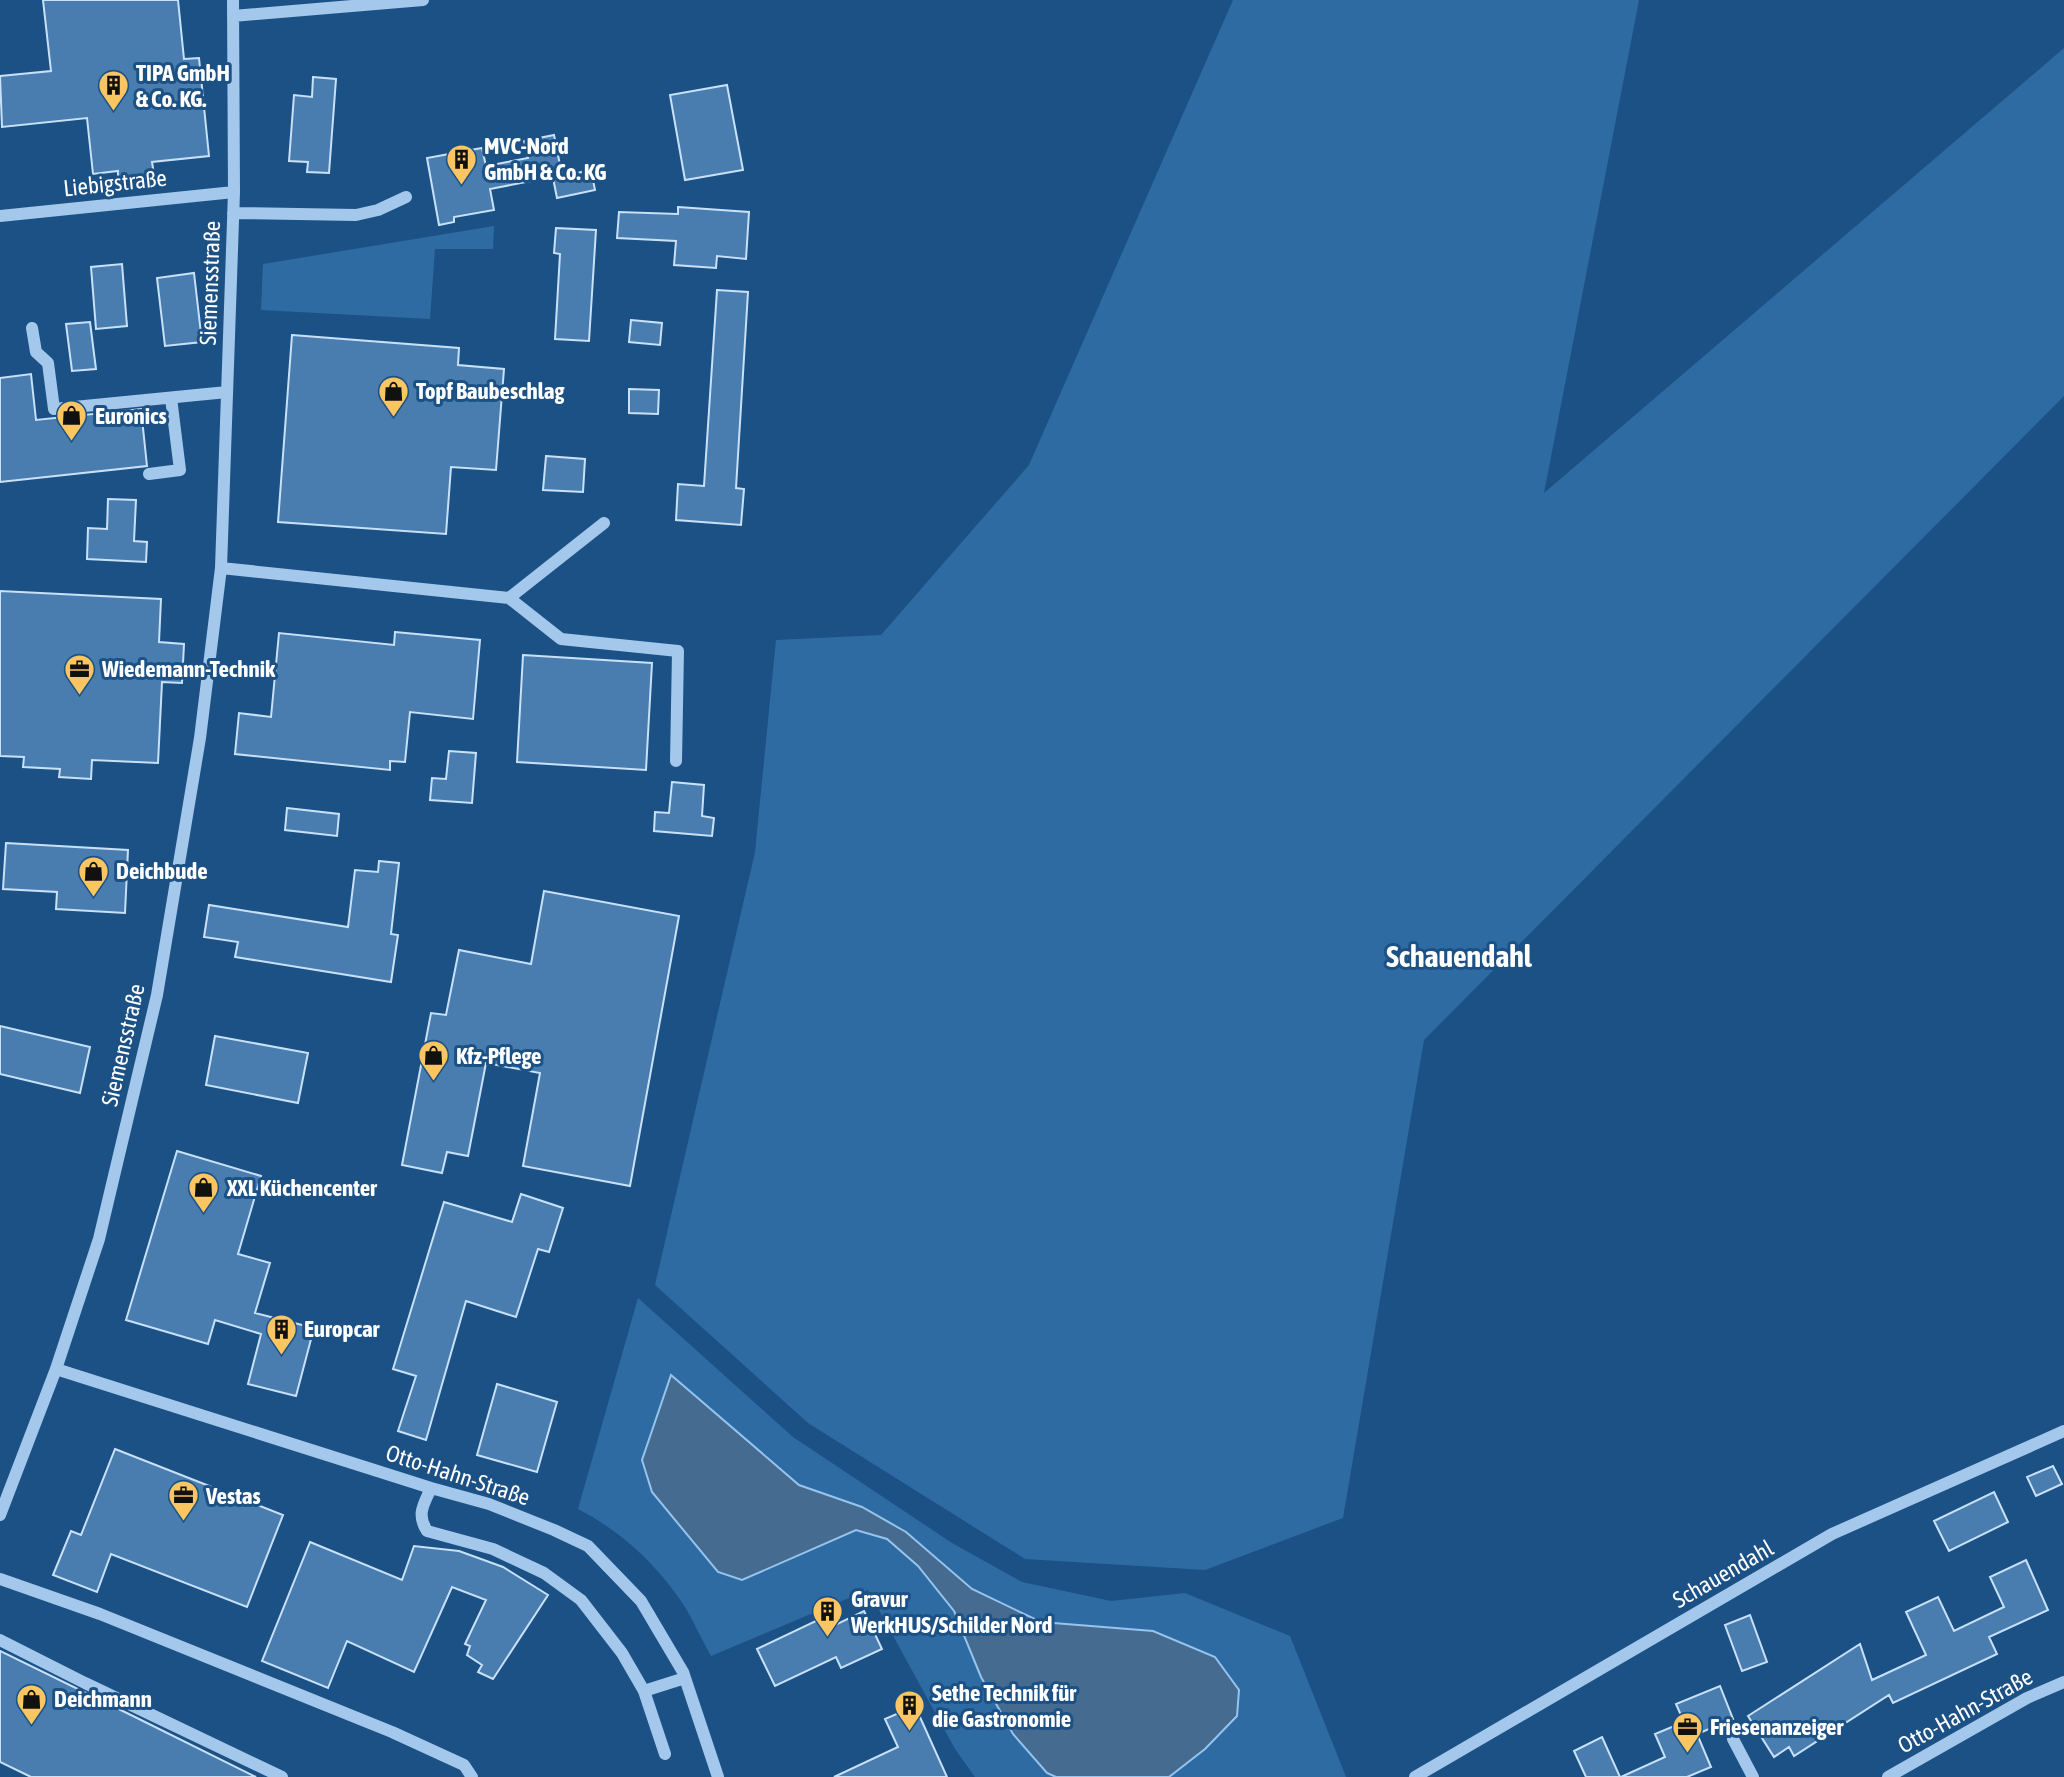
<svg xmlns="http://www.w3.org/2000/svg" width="2064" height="1777" font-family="'Asap Condensed',sans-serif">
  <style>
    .green { fill: #2f6ba3 }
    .water { fill: #456b91; stroke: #96c4ed; stroke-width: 2 }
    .building { fill: #497db0; stroke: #c8e1f8; stroke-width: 2 }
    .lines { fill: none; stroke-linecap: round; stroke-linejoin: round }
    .minor { stroke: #a3c8eb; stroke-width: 12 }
    .labels { text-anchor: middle; stroke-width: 6; stroke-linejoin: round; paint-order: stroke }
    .poi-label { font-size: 23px; font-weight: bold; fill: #fff; stroke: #1c5185; text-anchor: start }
    .street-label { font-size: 23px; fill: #fff; stroke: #1c5185 }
    .district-label { font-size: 30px; font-weight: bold; fill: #fff; stroke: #1c5185 }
  </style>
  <rect width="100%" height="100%" fill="#1c5185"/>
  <path class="green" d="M1233,0h406l-95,493 520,-445v348l-640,644 -81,478 -138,52 -180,-11 -217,-136 -153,-138 100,-433 21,-212 105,-5 148,-170z
    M494,226l-1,23h-58l-5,70 -169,-9 2,-46z
    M638,1298l155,139 159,106 70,39 89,19 74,-8 105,43 56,141h-177l36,-28 32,-33 -84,-85 -112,-9 -69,-33 -66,-57 -44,-25 -63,-22 -59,-51 2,145 114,-49 31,9 31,27 36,45 27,66 32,57 34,39 9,4h-81l-20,-28 -87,-159 -157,66c-12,-21 -21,-44 -35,-62 -26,-36 -59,-65 -98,-85z"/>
  <path class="water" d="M671,1375l128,110 63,22 44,25 66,57 69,33 112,9 62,26 24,33 -2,26 -32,33 -36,28h-113l-9,-4 -34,-39 -32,-57 -27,-66 -36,-45 -31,-27 -31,-9 -114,50 -24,-8 -66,-80 -10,-32z"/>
  <path class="building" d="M43,0h135l6,59 15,-1 10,98 -57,6 2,12 -36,4v-7l-25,3 -6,-56 -85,9 -2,-51 51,-5z
    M313,77l23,2 -7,94 -22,-1 1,-10 -19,-1 5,-66 18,2z
    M727,85l16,85 -58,10 -15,-85z
    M554,135l8,40 -72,14 4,21 -40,7v5l-15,3 -12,-67 55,-10 4,18 42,-8 -4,-17z
    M591,170l4,20 -38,8 -4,-20z
    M678,207l71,5 -3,47 -29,-3 -1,12 -42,-3 2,-24 -59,-3 2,-26 59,2z
    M556,228l40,2 -7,111 -34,-2 5,-85 -6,-1z
    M122,264l5,62 -31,3 -5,-62z
    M194,273l8,69 -37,4 -8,-68z
    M717,290l31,2 -12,196 8,1 -3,36 -65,-5 2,-36 26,2z
    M631,320l31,3 -2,22 -31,-3z
    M90,322l6,47 -24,2 -6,-47z
    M292,335l167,13 -1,17 46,4 -8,101 -45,-3 -5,67 -168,-12z
    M31,374l5,46 105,-11 6,57 -147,16v-104z
    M629,389l30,1 -1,24 -29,-1z
    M546,456l39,3 -2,33 -40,-2z
    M108,499l28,1 -2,41 13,1 -1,20 -59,-3 1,-31 19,1z
    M0,591l161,8 -2,43 25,2 -2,39 -20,-1 -4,81 -66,-3 -1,19 -32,-2 1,-8 -37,-2 1,-10 -24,-1z
    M395,632l85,8 -7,79 -63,-7 -5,50 -15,-1v9l-155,-16 4,-41 32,4 8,-84 115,12z
    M523,655l129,8 -6,107 -129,-8z
    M449,751l27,2 -4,50 -42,-3 2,-22 14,1z
    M672,782l32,3 -2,31 12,2 -2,18 -58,-5 1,-19 14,1z
    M287,808l52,6 -2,22 -52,-6z
    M6,843l122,7 -3,63 -69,-4 1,-17 -54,-3z
    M379,861l20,2 -8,71 7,1 -7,47 -156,-25 3,-15 -34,-5 5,-32 139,22 7,-57 23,2z
    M544,891l135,25 -49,270 -107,-20 17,-93 -54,-10 -18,93 -21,-4 -5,21 -40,-8 29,-152 15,2 13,-65 72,14z
    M0,1026l90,21 -10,46 -80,-19z
    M215,1036l93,17 -10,50 -92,-18z
    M177,1151l84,25 -23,78 32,9 -15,50 59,15 -18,68 -48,-12 13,-50 -46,-14 -7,24 -82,-24z
    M521,1194l42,14 -14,44 -11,-3 -22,68 -50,-16 -40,139 -28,-9 18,-55 -23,-7 51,-167 68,20z
    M497,1384l60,18 -20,70 -60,-17z
    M115,1449l168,66 -36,92 -136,-53 -14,38 -44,-17 18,-44 10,4z
    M2053,1466l9,18 -26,12 -9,-19z
    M1994,1492l14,30 -59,29 -15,-30z
    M310,1542l92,38 12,-34 45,5 44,16 45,28 -55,84 -15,-7 4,-7 -15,-10 3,-9 -5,-2 21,-44 -34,-13 -38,85 -67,-31 -19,47 -66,-27z
    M2026,1560l22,50 -59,27 8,17 -104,49 -4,-8 -95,61 -5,-9 -15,10 -26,-41 112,-72 12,36 54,-25 -20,-43 32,-15 16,34 50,-24 -14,-30z
    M864,1611l18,38 -41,19 -5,-11 -61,29 -18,-37 65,-31 5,11z
    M1750,1615l17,47 -25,9 -17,-46z
    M0,1651l135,66 121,60h-225l-31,-15z
    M1720,1686l13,33 -36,15 14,33 -24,10h-66l44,-20 -10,-23 29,-12 -8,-18z
    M915,1706l32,71h-113l64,-30 -13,-28z
    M1602,1737l18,40h-34l-12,-26z"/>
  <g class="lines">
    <path class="minor" d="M233,16l190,-16
      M233,213l123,2 22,-5 28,-13
      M0,216l234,-24
      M32,328l4,24 12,11 6,46 173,-17
      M149,474l31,-4 -9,-72
      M221,568l288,30 95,-75
      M509,598l52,41 117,12 -2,110
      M56,1369l375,119 58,16 65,26 34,16 53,55 42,71 35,105
      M431,1488c-7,16 -15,26 -4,43l66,18 51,24 37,27 41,53 22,38 41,-13
      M0,1515l56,-146 43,-130 58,-244 43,-257 21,-170 13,-376 -1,-192
      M0,1579l100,35 292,118 72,33 8,12
      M0,1640l85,43 197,94
      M644,1691l21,63
      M1733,1739l20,38
      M1415,1777l417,-243 232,-103
      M1888,1777l139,-79 37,-16"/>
  </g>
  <defs>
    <symbol id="building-pin" viewBox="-11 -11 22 30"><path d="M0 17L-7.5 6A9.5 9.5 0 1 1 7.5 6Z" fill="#fbc561" stroke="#1c5185"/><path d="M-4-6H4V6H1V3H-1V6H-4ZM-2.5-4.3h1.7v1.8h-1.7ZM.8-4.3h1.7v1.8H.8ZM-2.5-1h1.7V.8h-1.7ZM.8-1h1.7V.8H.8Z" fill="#111"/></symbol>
    <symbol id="shop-pin" viewBox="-11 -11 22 30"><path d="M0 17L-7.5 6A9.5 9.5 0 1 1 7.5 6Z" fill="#fbc561" stroke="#1c5185"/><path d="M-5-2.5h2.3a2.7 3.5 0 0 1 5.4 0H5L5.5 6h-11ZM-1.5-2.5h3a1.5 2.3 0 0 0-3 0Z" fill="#111"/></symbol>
    <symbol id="office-pin" viewBox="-11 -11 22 30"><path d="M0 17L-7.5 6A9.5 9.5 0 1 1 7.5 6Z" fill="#fbc561" stroke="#1c5185"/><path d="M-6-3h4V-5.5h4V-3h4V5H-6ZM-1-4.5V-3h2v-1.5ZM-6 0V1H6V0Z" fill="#111"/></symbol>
  </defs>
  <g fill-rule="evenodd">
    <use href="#building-pin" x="96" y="68" width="35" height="47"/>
    <use href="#building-pin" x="444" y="142" width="35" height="47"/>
    <use href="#shop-pin" x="376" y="374" width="35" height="47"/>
    <use href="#shop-pin" x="54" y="398" width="35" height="47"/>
    <use href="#office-pin" x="62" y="652" width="35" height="47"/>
    <use href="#shop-pin" x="76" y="854" width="35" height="47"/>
    <use href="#shop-pin" x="416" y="1038" width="35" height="47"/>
    <use href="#shop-pin" x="186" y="1170" width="35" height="47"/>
    <use href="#building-pin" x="264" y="1312" width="35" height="47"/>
    <use href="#office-pin" x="166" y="1478" width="35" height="47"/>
    <use href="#building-pin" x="810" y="1594" width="35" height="47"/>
    <use href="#shop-pin" x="14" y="1682" width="35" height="47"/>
    <use href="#building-pin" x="892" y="1688" width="35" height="47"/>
    <use href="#office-pin" x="1670" y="1710" width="35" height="47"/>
  </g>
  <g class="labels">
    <g class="poi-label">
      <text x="136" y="81">TIPA GmbH<tspan x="136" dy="26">&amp; Co. KG.</tspan></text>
      <text x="484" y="154">MVC-Nord<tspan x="484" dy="26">GmbH &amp; Co. KG</tspan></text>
      <text x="416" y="399">Topf Baubeschlag</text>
      <text x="95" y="424">Euronics</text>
      <text x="102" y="677">Wiedemann-Technik</text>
      <text x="116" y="879">Deichbude</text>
      <text x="456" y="1064">Kfz-Pflege</text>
      <text x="227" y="1196">XXL Küchencenter</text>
      <text x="304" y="1337">Europcar</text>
      <text x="206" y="1504">Vestas</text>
      <text x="851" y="1607">Gravur<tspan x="851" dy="26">WerkHUS/Schilder Nord</tspan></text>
      <text x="932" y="1701">Sethe Technik für<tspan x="932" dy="26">die Gastronomie</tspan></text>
      <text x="54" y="1707">Deichmann</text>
      <text x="1710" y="1735">Friesenanzeiger</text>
    </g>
    <g class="street-label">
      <text transform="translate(115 183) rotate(-6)" y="8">Liebigstraße</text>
      <text transform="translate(210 283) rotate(-88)" y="8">Siemensstraße</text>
      <text transform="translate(123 1045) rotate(-77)" y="8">Siemensstraße</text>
      <text transform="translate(458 1475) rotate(18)" y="8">Otto-Hahn-Straße</text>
      <text transform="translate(1723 1574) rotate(-30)" y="8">Schauendahl</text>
      <text transform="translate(1965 1711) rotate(-29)" y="8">Otto-Hahn-Straße</text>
    </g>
    <g class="district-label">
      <text x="1459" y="967">Schauendahl</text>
    </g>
  </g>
</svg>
